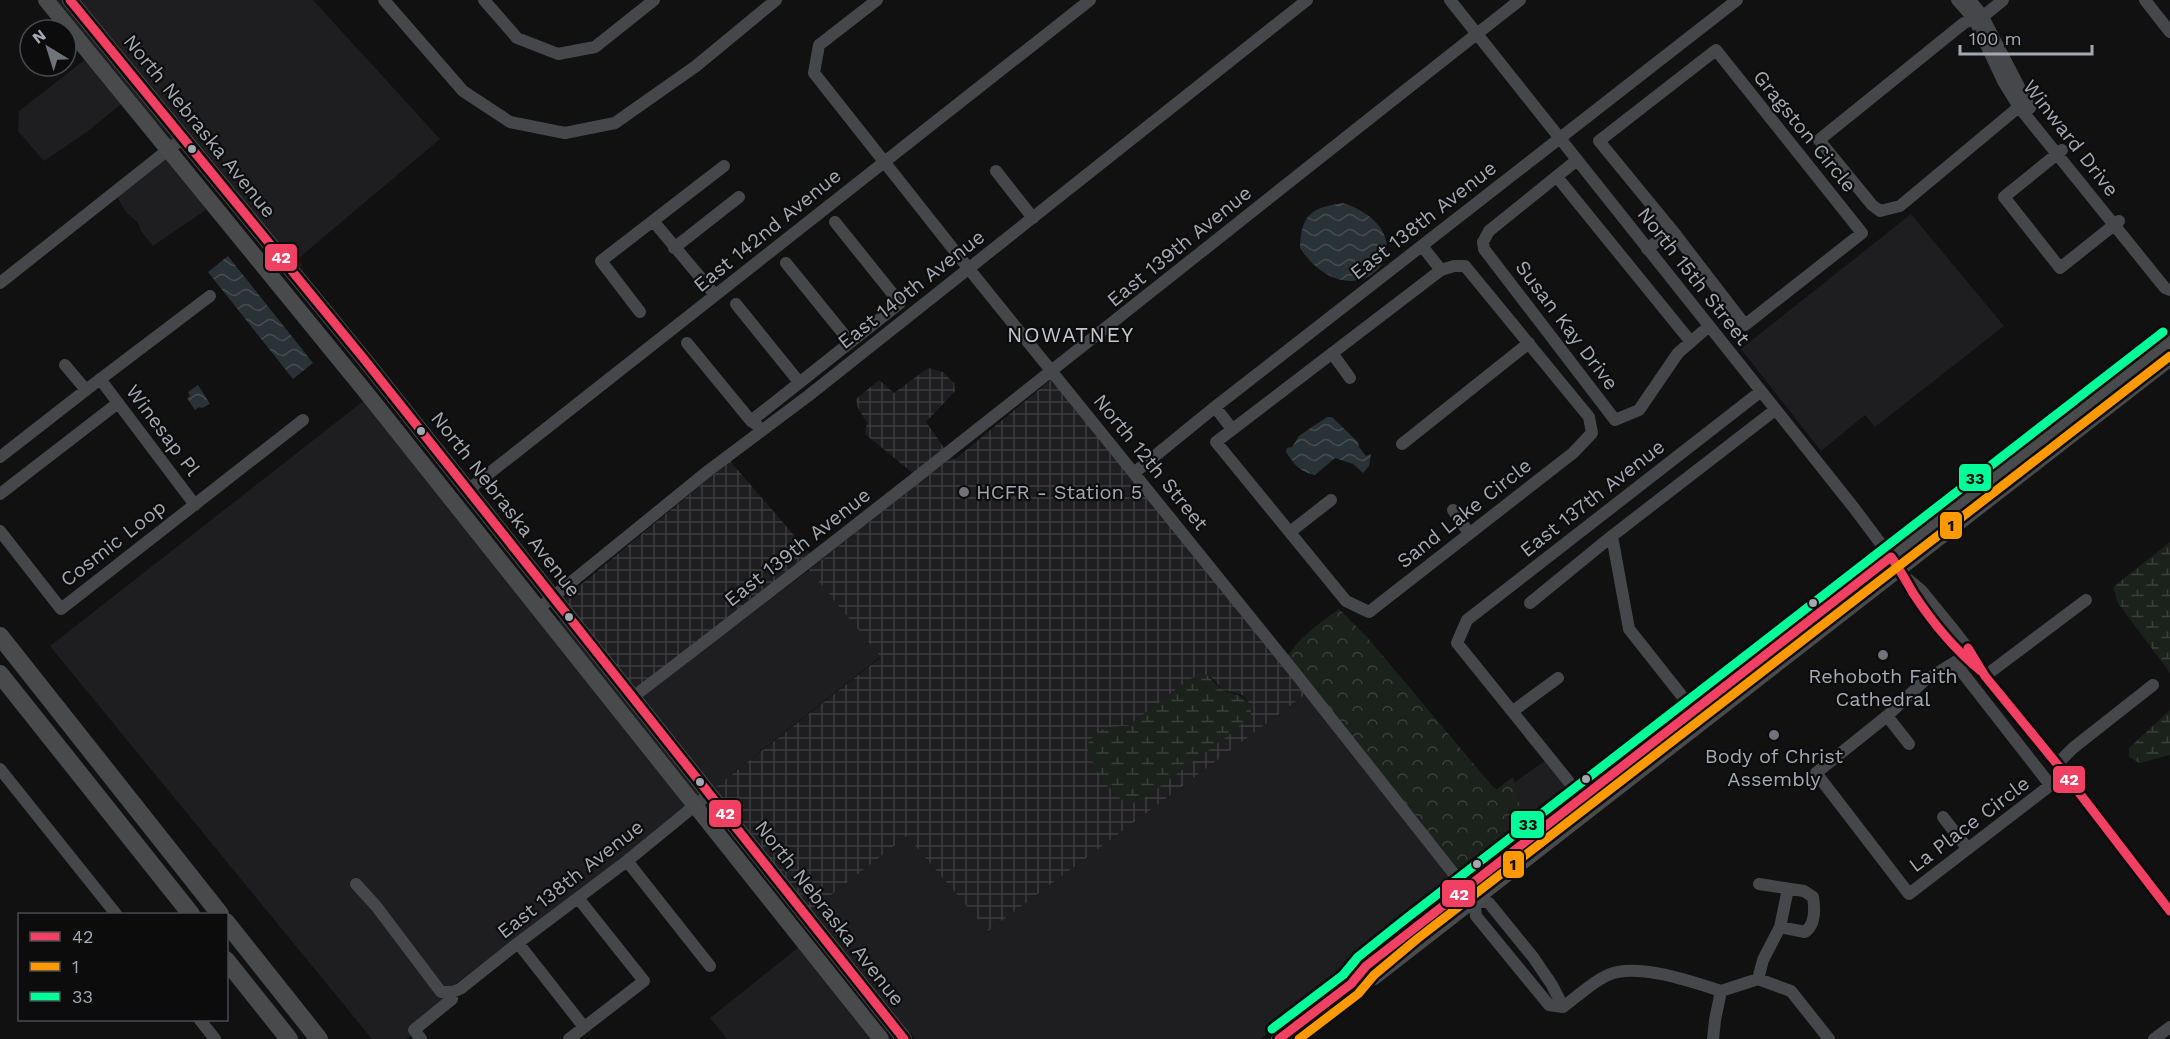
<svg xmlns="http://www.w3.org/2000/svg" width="2170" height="1039" font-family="'Work Sans',sans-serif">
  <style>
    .built { fill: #1e1e20 }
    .industrial { fill: url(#industrial-grid); fill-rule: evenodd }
    .forest { fill: url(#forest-crowns) }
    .wetland { fill: url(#wetland-marsh) }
    .water { fill: url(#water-waves) }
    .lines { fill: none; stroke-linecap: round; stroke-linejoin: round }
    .minor { stroke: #46474a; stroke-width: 12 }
    .major { stroke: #484a4c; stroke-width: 16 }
    .highway { stroke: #484a4c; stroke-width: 18 }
    .bus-1-casing { stroke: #0c0c0d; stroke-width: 14 }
    .bus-2-casing { stroke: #0c0c0d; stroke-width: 14 }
    .bus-3-casing { stroke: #0c0c0d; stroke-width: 14 }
    .bus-1 { stroke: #f24062; stroke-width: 9 }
    .bus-2 { stroke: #f90; stroke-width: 9 }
    .bus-3 { stroke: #0f9; stroke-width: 9 }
    .bus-dot { fill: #a3a9b2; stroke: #0c0c0d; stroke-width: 2 }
    .poi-dot { fill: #70747a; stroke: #0c0c0d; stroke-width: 2 }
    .labels { text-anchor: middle; stroke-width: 4.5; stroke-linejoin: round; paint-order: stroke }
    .street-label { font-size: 20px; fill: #a3a9b2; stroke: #0c0c0d }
    .poi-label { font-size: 20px; fill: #a3a9b2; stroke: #0c0c0d }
    .neighbourhood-label { font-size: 21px; letter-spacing: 1.5px; fill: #c4c8cf; stroke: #0c0c0d }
    .line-badge { stroke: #0c0c0d; stroke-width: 2 }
    .badge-label { font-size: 16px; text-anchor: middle; font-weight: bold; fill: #fff }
    .pale-badge-label { font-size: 16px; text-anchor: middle; font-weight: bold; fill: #111 }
  </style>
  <defs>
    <pattern id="industrial-grid" width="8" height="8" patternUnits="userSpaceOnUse" patternTransform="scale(1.5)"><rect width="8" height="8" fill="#1e1e20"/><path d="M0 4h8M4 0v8" fill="none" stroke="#3c3c3e"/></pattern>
    <pattern id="forest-crowns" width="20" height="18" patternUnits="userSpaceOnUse" patternTransform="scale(1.5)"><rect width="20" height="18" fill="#1b221c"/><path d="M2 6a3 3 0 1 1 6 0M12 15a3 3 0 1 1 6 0" fill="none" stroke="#393f3b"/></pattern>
    <pattern id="wetland-marsh" width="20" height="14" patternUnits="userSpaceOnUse" patternTransform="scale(1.5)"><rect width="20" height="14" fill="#1b221c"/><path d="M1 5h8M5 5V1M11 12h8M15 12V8" fill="none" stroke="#393f3b"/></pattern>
    <pattern id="water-waves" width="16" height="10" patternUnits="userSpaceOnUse" patternTransform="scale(1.5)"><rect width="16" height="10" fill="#293236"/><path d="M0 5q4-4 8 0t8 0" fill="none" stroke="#454d51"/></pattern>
  </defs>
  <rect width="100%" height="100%" fill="#111112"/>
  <path class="built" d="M52,0h12l112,137 -7,6v-8l-20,-20z
    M76,0h237l127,139 -140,118 -1,3 3,6 -6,3z
    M87,58l37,44 -36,29 -44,30 -26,-30 1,-20z
    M168,156l42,51 -57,39 -12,-15 -3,-8 -12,-11 -9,-15z
    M1911,214l93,112 -129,101 -10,-12 -44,36 -80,-102z
    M366,399l322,405 -64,53 -173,130h-8l-86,-110 -7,6 96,114 -39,42h-35l-322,-393z
    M809,570l72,86 -169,134 -72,-91z
    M563,618l139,175 -7,6 -140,-176z
    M1306,694l151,191 -197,154h-345l-4,-6 -10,-5 -92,-116 98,-76 81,95z
    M1546,760l27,34 -47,36 -12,-47z
    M800,946l75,93h-148l-17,-21z"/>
  <path class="industrial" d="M928,368l15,4 11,11 1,8 -29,31 19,27 -31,25 -49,-40 2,-11 -9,-15 -2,-9 23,-19 15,13z
    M1053,378l253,316 -318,237 -81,-95 -98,76 -97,-122 169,-133 -72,-87 142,-113 3,3zM1211,677l11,12 22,7 7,10v9l-21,19 -40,29 -72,-37h10l62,-47z
    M730,461l81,94 -178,136 -72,-90z"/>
  <path class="forest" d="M1339,609l28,28 126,150 4,2 16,-12 13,53 -61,48 -177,-222c12,-20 32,-33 51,-47z"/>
  <path class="wetland" d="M2170,542v131l-52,-70 -5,-16z
    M1203,673c8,4 12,12 19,16 13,8 17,2 29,17v9l-21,19 -92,69 -14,-1c-17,-15 -33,-34 -37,-57l8,-11 12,-7 21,-1 62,-47z
    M2170,710v45l-31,8 -10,-6v-9z"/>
  <path class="water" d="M1344,203c94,34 12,127 -44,45 1,-34 12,-41 44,-45z
    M228,256l85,107 -20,16 -85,-107z
    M198,385l12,19 -8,4 -3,-1 -4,3 -8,-12 3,-2 -2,-4z
    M1327,417h5l26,25 1,5 7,9 5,-2 -2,12 -6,7 -10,-9 -18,-6 -20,17c-15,-4 -19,-8 -29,-23l1,-4 5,-1 7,-11 10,-7z"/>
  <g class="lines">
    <path class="minor" d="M384,0l79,91 47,31 55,11 50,-10 81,-57 80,-66
      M484,0l33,38 41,16 37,-7 59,-47
      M877,0l-58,45 -5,28 155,196 323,400 177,224
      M1450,0l404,508 45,60 15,27 51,64 16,12
      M1957,0l17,19 29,62 16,26 146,181 5,2
      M1970,0l12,15 48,93
      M2003,0l-17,14 -22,9 -145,117 53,65 8,6 20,-5 126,-105
      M2145,0l25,32
      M1716,50l146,183 -117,92 -73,-95 -73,-89z
      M2062,150l-58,47 56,71 59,-47
      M1577,160l-88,71 -6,11 1,7 131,171 24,-10 39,-57 30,-26
      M996,171l37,47
      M1557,177l134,165
      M654,222l61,73
      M1422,246l19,24
      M674,248l65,-51
      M1647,249l25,-19
      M786,263l64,79
      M1454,266h11l124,151 3,16 -19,20 -204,159 -23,-11 -130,-159 225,-172z
      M0,283l183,-145
      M736,304l63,78
      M640,312l-39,-51 123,-95
      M687,343l64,78 6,4
      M1332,353l18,25
      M65,365l21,25 124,-94
      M100,379l95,126
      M1215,407l17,22
      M751,421l149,-118 -65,-81
      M1402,444l127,-101
      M0,457l86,-67
      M1134,473l81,-66 522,-407
      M468,490l622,-490
      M0,494l118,-91
      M1453,510l16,23
      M0,531l61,78 242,-189
      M1290,532l41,-32
      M1612,536l17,93 68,86
      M1909,580l12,10 31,38 20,26 13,22 72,88 113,147
      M1530,603l82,-67 163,-126
      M538,609l170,-138 100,-75 499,-396
      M1963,657l-39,24 -37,35 -71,57 93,121 156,-120
      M1955,663l96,123
      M1985,676l101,-76
      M633,697c299,-228 591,-465 887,-697
      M1513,711l45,-33
      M1887,716l22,28
      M2057,764l16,-16 80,-63
      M0,769l116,145
      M1582,798l-125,-155 10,-23 293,-228
      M1943,817l25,32
      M627,861l83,105
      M356,884l20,22 65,86h11l8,-3 58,-46 109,-82 82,-67
      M1474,899l2,17 73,89 14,2c14,-10 29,-25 45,-32 28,-13 85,7 113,16
      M1474,899l15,4 44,54 19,28 11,22
      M1780,927l8,-38
      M518,943l66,84
      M1758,979l5,-19 17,-33 25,5c11,-8 10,-23 8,-35l-9,-6 -45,-7
      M200,1020l15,19
      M421,1039l-7,-9 38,-31v-7
      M569,1039l75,-58 -66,-83
      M1713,1039l2,-19 6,-29 37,-12 33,12 38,48
      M2154,1039l16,-12"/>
    <path class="major" d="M46,0l319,391 516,648
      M70,0l294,359 540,680
      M1351,984l23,-7 796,-619
      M1279,1039l72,-55 15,-18 44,-36 760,-589"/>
    <path class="highway" d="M0,636l220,278
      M0,674l191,240
      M226,922l93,117
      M226,960l63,79"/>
    <defs>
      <path id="bus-1" d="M70,0l294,359 540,680
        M1968,648l17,28 72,88 113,147
        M1279,1039l72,-55 15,-18 525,-409c8,11 15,24 22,36 19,29 41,56 68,78"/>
      <path id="bus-2" d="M1299,1039l59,-45 16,-19 43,-36 753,-583"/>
      <path id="bus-3" d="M1272,1029l71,-54 15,-18 45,-36 760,-589"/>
    </defs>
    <use href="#bus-1" class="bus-1-casing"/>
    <use href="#bus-2" class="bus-2-casing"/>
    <use href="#bus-3" class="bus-3-casing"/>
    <use href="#bus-1" class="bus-1"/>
    <use href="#bus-2" class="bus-2"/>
    <use href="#bus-3" class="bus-3"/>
  </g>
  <g class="bus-dot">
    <circle cx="192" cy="149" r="5"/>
    <circle cx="421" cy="431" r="5"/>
    <circle cx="1813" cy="603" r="5"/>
    <circle cx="569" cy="617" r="5"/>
    <circle cx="1586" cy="779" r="5"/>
    <circle cx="700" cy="782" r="5"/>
    <circle cx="1477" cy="864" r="5"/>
  </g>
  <g class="poi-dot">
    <circle cx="964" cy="492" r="6"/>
    <circle cx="1883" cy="655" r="6"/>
    <circle cx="1774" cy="735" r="6"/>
  </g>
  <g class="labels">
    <g class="street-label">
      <text transform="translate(200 126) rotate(51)" y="7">North Nebraska Avenue</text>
      <text transform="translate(1805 131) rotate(51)" y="7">Gragston Circle</text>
      <text transform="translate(2071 138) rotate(52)" y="7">Winward Drive</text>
      <text transform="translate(1423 220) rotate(-38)" y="7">East 138th Avenue</text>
      <text transform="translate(767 230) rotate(-39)" y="7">East 142nd Avenue</text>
      <text transform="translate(1179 246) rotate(-39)" y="7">East 139th Avenue</text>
      <text transform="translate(1694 276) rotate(52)" y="7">North 15th Street</text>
      <text transform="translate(911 289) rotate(-38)" y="7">East 140th Avenue</text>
      <text transform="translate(1567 325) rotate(53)" y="7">Susan Kay Drive</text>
      <text transform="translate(163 430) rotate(53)" y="7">Winesap Pl</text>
      <text transform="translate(1151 462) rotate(51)" y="7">North 12th Street</text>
      <text transform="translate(1592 498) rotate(-38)" y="7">East 137th Avenue</text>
      <text transform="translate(506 504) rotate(52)" y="7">North Nebraska Avenue</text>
      <text transform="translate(1464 513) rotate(-38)" y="7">Sand Lake Circle</text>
      <text transform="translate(113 543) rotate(-38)" y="7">Cosmic Loop</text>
      <text transform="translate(797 547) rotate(-38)" y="7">East 139th Avenue</text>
      <text transform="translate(1969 824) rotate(-37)" y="7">La Place Circle</text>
      <text transform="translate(570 879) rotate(-38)" y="7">East 138th Avenue</text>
      <text transform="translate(830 913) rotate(52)" y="7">North Nebraska Avenue</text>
    </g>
    <g class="poi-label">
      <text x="976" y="499" text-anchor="start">HCFR - Station 5</text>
      <text x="1883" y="683">Rehoboth Faith<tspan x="1883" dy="23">Cathedral</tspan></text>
      <text x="1774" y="763">Body of Christ<tspan x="1774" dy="23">Assembly</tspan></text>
    </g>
    <g class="neighbourhood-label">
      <text x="1071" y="342">NOWATNEY</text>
    </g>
  </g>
  <g class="line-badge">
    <rect x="264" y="243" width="34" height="29" rx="6" fill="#f24062"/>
    <rect x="1958" y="463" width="34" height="29" rx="6" fill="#0f9"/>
    <rect x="1939" y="511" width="24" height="29" rx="6" fill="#f90"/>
    <rect x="2052" y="765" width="34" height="29" rx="6" fill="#f24062"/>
    <rect x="708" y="799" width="34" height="29" rx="6" fill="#f24062"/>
    <rect x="1510" y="810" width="35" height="29" rx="6" fill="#0f9"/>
    <rect x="1502" y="850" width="23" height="29" rx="6" fill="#f90"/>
    <rect x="1441" y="879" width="35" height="29" rx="6" fill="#f24062"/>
  </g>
  <g class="badge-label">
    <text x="281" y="263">42</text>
    <text x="2069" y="785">42</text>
    <text x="725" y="819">42</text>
    <text x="1459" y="900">42</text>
  </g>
  <g class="pale-badge-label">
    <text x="1975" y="484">33</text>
    <text x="1951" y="531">1</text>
    <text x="1528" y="830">33</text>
    <text x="1513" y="870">1</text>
  </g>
  <rect x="18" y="913" width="210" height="108" fill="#0c0c0d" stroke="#484b4f" stroke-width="1.5"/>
  <rect x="30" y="932" width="30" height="9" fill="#f24062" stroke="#484b4f" stroke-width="1.5"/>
  <text x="72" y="943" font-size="18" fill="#a3a9b2">42</text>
  <rect x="30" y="962" width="30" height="9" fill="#ff9900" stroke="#484b4f" stroke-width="1.5"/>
  <text x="72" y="973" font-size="18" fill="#a3a9b2">1</text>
  <rect x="30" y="992" width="30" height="9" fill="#00ff99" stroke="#484b4f" stroke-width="1.5"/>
  <text x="72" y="1003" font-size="18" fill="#a3a9b2">33</text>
  <g transform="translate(48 48) rotate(322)"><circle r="28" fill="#0c0c0d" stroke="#484b4f" stroke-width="1.5"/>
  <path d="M0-4.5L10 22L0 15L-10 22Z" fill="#70747a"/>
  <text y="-9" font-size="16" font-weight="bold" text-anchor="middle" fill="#a3a9b2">N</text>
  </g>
  <path d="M1960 45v9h132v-9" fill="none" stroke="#a3a9b2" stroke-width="3"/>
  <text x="1969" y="45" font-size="18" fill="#a3a9b2" stroke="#0c0c0d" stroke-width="4.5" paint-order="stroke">100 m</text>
</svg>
